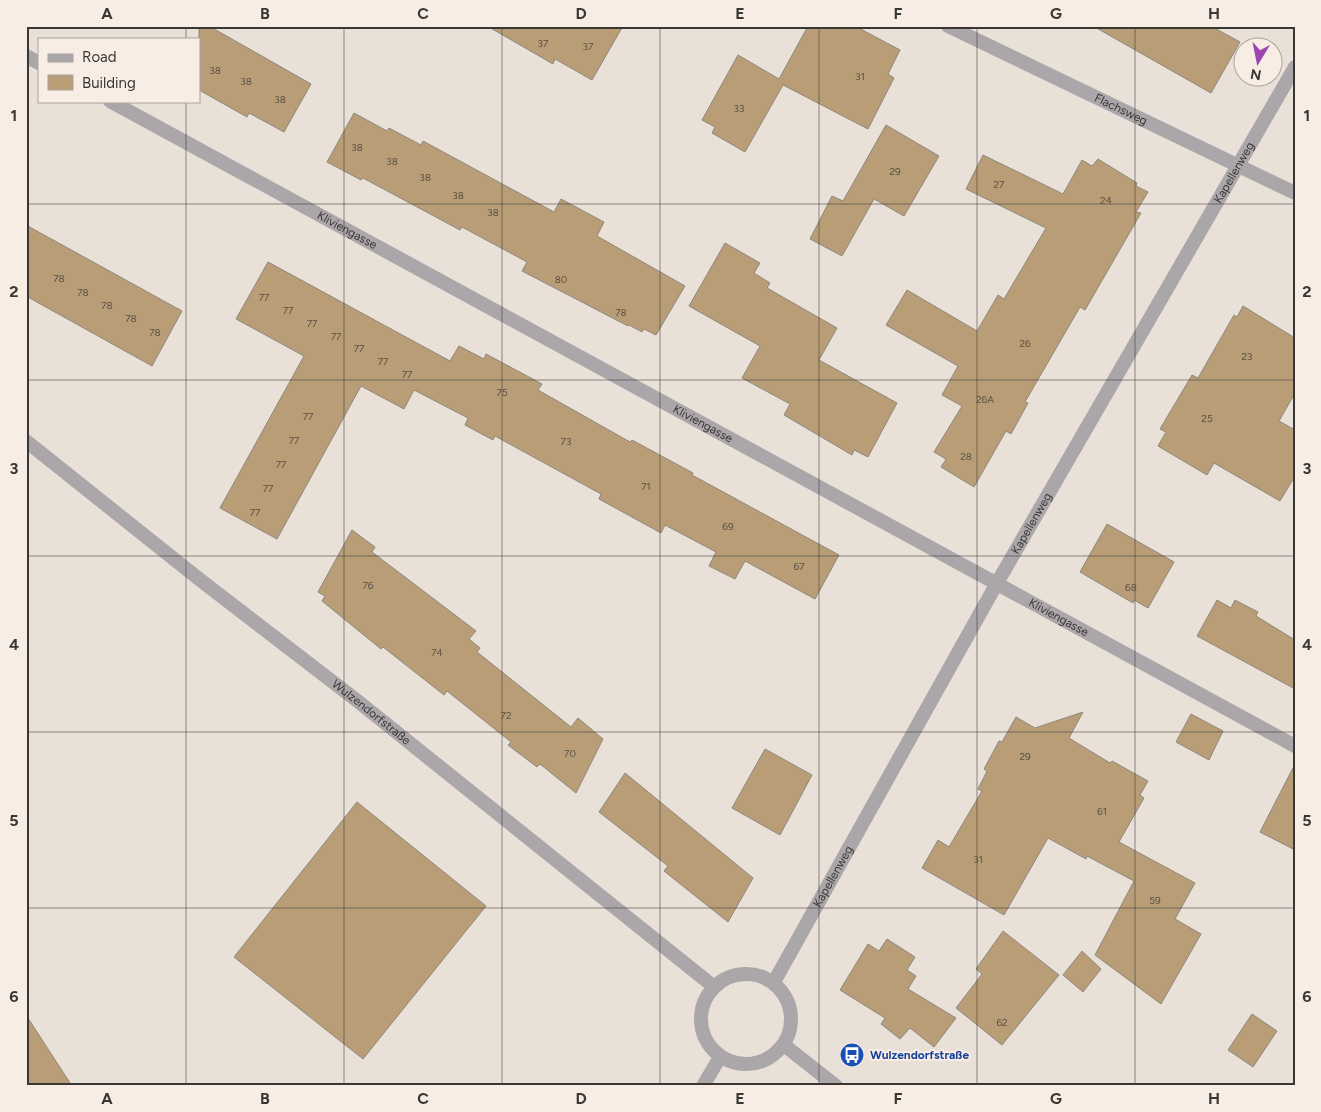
<svg xmlns="http://www.w3.org/2000/svg" width="1321" height="1112" font-family="Figtree,sans-serif">
  <style>
    .building { fill: #b89d76; stroke: #8e887f }
    .lines { fill: none; stroke-linecap: round; stroke-linejoin: round }
    .minor { stroke: #aaa6aa; stroke-width: 14 }
    .grid { fill: none; stroke: #3a3633; stroke-width: 1; stroke-opacity: 0.55 }
    .labels { text-anchor: middle; stroke-width: 4; stroke-linejoin: round; paint-order: stroke }
    .number-label { font-size: 10px; fill: #5a5044 }
    .street-label { font-size: 12px; fill: #3a3633; stroke: #f7ede5 }
    .transit-label { font-size: 12px; font-weight: bold; fill: #164399; stroke: #f7ede5; text-anchor: start }
    .neatline { fill: none; stroke: #3a3633; stroke-width: 2 }
    .grid-label { font-size: 16px; text-anchor: middle; font-weight: bold; fill: #3a3633 }
  </style>
  <rect width="100%" height="100%" fill="#e9e0d7"/>
  <path class="building" d="M199,26h10l102,58 -27,48 -35,-19 -2,4 -48,-27z
    M487,26h136l-31,54 -37,-21 -2,5z
    M808,26h47l45,24 -12,24 6,4 -26,51 -85,-44 -38,67 -33,-19 3,-6 -13,-7 36,-65 41,24z
    M1093,26h118l29,16 -29,51z
    M354,113l33,18 2,-3 32,17 2,-4 131,71 7,-13 43,23 -7,14 88,50 -29,49 -12,-6 -2,3 -13,-7 -1,1 -106,-55 5,-9 -65,-35 -2,3 -97,-52 -2,2 -34,-18z
    M886,125l53,31 -35,60 -30,-17 -32,57 -32,-17 22,-43 11,5z
    M983,155l80,39 19,-34 10,6 6,-7 39,24 -1,3 12,6 -12,20 5,1 -56,97 -5,-3 -55,95 3,1 -17,31 -5,-3 -32,56 -33,-20 5,-8 -12,-7 28,-46 -20,-11 16,-29 -72,-41 21,-35 70,41 21,-36 6,4 42,-71 -80,-39z
    M26,225l156,86 -30,55 -126,-70z
    M725,243l35,20 -6,10 16,10 -3,5 70,40 -18,32 78,43 -29,54 -14,-7 -2,5 -68,-40 6,-11 -48,-26 18,-32 -71,-40z
    M268,262l182,99 9,-15 25,13 2,-5 56,30 -4,6 92,52 2,-2 61,33 -1,2 147,80 -24,44 -70,-38 -10,18 -26,-13 7,-14 -51,-27 -4,8 -62,-34 2,-5 -106,-58 -2,4 -28,-15 3,-7 -54,-28 -10,19 -43,-23 -84,153 -57,-31 84,-152 -68,-37z
    M1243,306l52,32v55l-16,28 16,9v46l-15,25 -66,-38 -7,12 -49,-29 8,-14 -6,-3 32,-54 6,3 36,-63 3,2z
    M1107,524l67,38 -26,46 -14,-8 -1,3 -53,-31z
    M352,530l23,17 -3,5 104,79 -7,8 11,9 -3,4 94,75 7,-9 25,21 -27,54 -36,-29 -3,3 -29,-22 3,-3 -64,-51 -3,4 -61,-48 -2,2 -59,-48 3,-5 -7,-4z
    M1217,600l14,8 4,-8 23,12 -2,4 39,24v49l-98,-53z
    M1083,712l-14,26 41,25 2,-2 36,20 -8,14 4,3 -25,44 76,41 -20,36 26,15 -40,70 -66,-49 39,-74 -47,-25 -1,3 -38,-21 -44,77 -82,-47 16,-28 11,7 33,-56 -4,-2 9,-18 -3,-2 15,-28 3,1 14,-25 19,11z
    M1191,714l32,17 -14,29 -33,-18z
    M765,749l47,26 -32,60 -48,-27z
    M1295,764v86l-35,-18z
    M625,773l128,105 -25,44 -64,-51 4,-5 -69,-54z
    M357,802l129,104 -123,153 -129,-102z
    M1003,931l56,44 -57,70 -46,-37 26,-34 -6,-5z
    M887,939l28,18 -8,13 9,6 -8,13 48,29 -22,29 -24,-19 -10,11 -19,-15 4,-6 -45,-28 28,-46 11,7z
    M1082,951l19,18 -18,23 -20,-17z
    M1252,1014l25,17 -24,36 -25,-17z
    M26,1015l46,71h-46z"/>
  <g class="lines">
    <g class="minor">
      <path id="s1" d="M948,26l347,167"/>
      <path d="M26,56l13,7"/>
      <path id="s2" d="M110,101l1185,645"/>
      <path id="s3" d="M26,441l173,138 156,120 358,287"/>
      <circle cx="746" cy="1019" r="45"/>
      <path id="s4" d="M774,982l223,-399 298,-516"/>
      <path d="M784,1045l52,41"/>
      <path d="M703,1086l17,-29"/>
    </g>
  </g>
  <path class="grid" d="M186,26v13M344,26v1060M502,26v1060M660,26v1060M819,26v1060M977,26v1060M1135,26v1060M186,101v985M26,204h1269M26,380h1269M26,556h1269M26,732h1269M26,908h1269"/>
  <defs>
    <symbol id="bus-disc" viewBox="-11 -11 22 22"><circle r="9.5" fill="#1a4fb4" stroke="#f7ede5"/><path d="M-5-6H5V4H4V6H2V4H-2V6H-4V4H-5ZM-3.5-4V0h7V-4ZM-3.5 1.2v1.5H-2V1.2ZM2 1.2v1.5H3.5V1.2Z" fill="#fff"/></symbol>
  </defs>
  <g fill-rule="evenodd">
    <use href="#bus-disc" x="838" y="1041" width="28" height="28"/>
  </g>
  <g class="labels">
    <g class="number-label">
      <text x="543" y="47">37</text>
      <text x="588" y="50">37</text>
      <text x="215" y="74">38</text>
      <text x="860" y="80">31</text>
      <text x="246" y="85">38</text>
      <text x="280" y="103">38</text>
      <text x="739" y="112">33</text>
      <text x="357" y="151">38</text>
      <text x="392" y="165">38</text>
      <text x="895" y="175">29</text>
      <text x="425" y="181">38</text>
      <text x="999" y="188">27</text>
      <text x="458" y="199">38</text>
      <text x="1106" y="204">24</text>
      <text x="493" y="216">38</text>
      <text x="59" y="282">78</text>
      <text x="561" y="283">80</text>
      <text x="83" y="296">78</text>
      <text x="264" y="301">77</text>
      <text x="107" y="309">78</text>
      <text x="288" y="314">77</text>
      <text x="621" y="316">78</text>
      <text x="131" y="322">78</text>
      <text x="312" y="327">77</text>
      <text x="155" y="336">78</text>
      <text x="336" y="340">77</text>
      <text x="1025" y="347">26</text>
      <text x="359" y="352">77</text>
      <text x="1247" y="360">23</text>
      <text x="383" y="365">77</text>
      <text x="407" y="378">77</text>
      <text x="502" y="396">75</text>
      <text x="985" y="403">26A</text>
      <text x="308" y="420">77</text>
      <text x="1207" y="422">25</text>
      <text x="294" y="444">77</text>
      <text x="566" y="445">73</text>
      <text x="966" y="460">28</text>
      <text x="281" y="468">77</text>
      <text x="646" y="490">71</text>
      <text x="268" y="492">77</text>
      <text x="255" y="516">77</text>
      <text x="728" y="530">69</text>
      <text x="799" y="570">67</text>
      <text x="368" y="589">76</text>
      <text x="1131" y="591">68</text>
      <text x="437" y="656">74</text>
      <text x="506" y="719">72</text>
      <text x="570" y="757">70</text>
      <text x="1025" y="760">29</text>
      <text x="1102" y="815">61</text>
      <text x="978" y="863">31</text>
      <text x="1155" y="904">59</text>
      <text x="1002" y="1026">62</text>
    </g>
    <g class="street-label">
      <text dy="4" stroke="none"><textPath href="#s1" startOffset="192">Flachsweg</textPath></text>
      <text dy="4" stroke="none"><textPath href="#s4" startOffset="931">Kapellenweg</textPath></text>
      <text dy="4" stroke="none"><textPath href="#s2" startOffset="270">Kliviengasse</textPath></text>
      <text dy="4" stroke="none"><textPath href="#s2" startOffset="675">Kliviengasse</textPath></text>
      <text dy="4" stroke="none"><textPath href="#s4" startOffset="526">Kapellenweg</textPath></text>
      <text dy="4" stroke="none"><textPath href="#s2" startOffset="1080">Kliviengasse</textPath></text>
      <text dy="4" stroke="none"><textPath href="#s3" startOffset="439">Wulzendorfstraße</textPath></text>
      <text dy="4" stroke="none"><textPath href="#s4" startOffset="121">Kapellenweg</textPath></text>
    </g>
    <g class="transit-label">
      <text x="870" y="1059">Wulzendorfstraße</text>
    </g>
  </g>
  <rect width="1321" height="1112" fill="none" stroke="#f7ede5" stroke-width="55"/>
  <rect x="38" y="38" width="162" height="65" fill="#f7ede5" stroke="#aba49e"/>
  <rect x="48" y="54" width="25" height="8" fill="#aaa6aa" stroke="#aba49e"/>
  <text x="82" y="62" font-size="15" fill="#3a3633">Road</text>
  <rect x="48" y="75" width="25" height="15" fill="#b89d76" stroke="#aba49e"/>
  <text x="82" y="88" font-size="15" fill="#3a3633">Building</text>
  <g transform="translate(1258 62) rotate(190)"><circle r="24" fill="#f7ede5" stroke="#aba49e"/>
  <path d="M0-4L9 19L0 12L-9 19Z" fill="#9c44b0"/>
  <text y="-8" font-size="14" font-weight="bold" text-anchor="middle" fill="#3a3633">N</text>
  </g>
  <rect x="28" y="28" width="1266" height="1056" class="neatline"/>
  <g class="grid-label">
    <text x="107" y="19">A</text>
    <text x="265" y="19">B</text>
    <text x="423" y="19">C</text>
    <text x="581" y="19">D</text>
    <text x="740" y="19">E</text>
    <text x="898" y="19">F</text>
    <text x="1056" y="19">G</text>
    <text x="1214" y="19">H</text>
    <text x="14" y="121">1</text>
    <text x="1307" y="121">1</text>
    <text x="14" y="297">2</text>
    <text x="1307" y="297">2</text>
    <text x="14" y="474">3</text>
    <text x="1307" y="474">3</text>
    <text x="14" y="650">4</text>
    <text x="1307" y="650">4</text>
    <text x="14" y="826">5</text>
    <text x="1307" y="826">5</text>
    <text x="14" y="1002">6</text>
    <text x="1307" y="1002">6</text>
    <text x="107" y="1104">A</text>
    <text x="265" y="1104">B</text>
    <text x="423" y="1104">C</text>
    <text x="581" y="1104">D</text>
    <text x="740" y="1104">E</text>
    <text x="898" y="1104">F</text>
    <text x="1056" y="1104">G</text>
    <text x="1214" y="1104">H</text>
  </g>
</svg>
